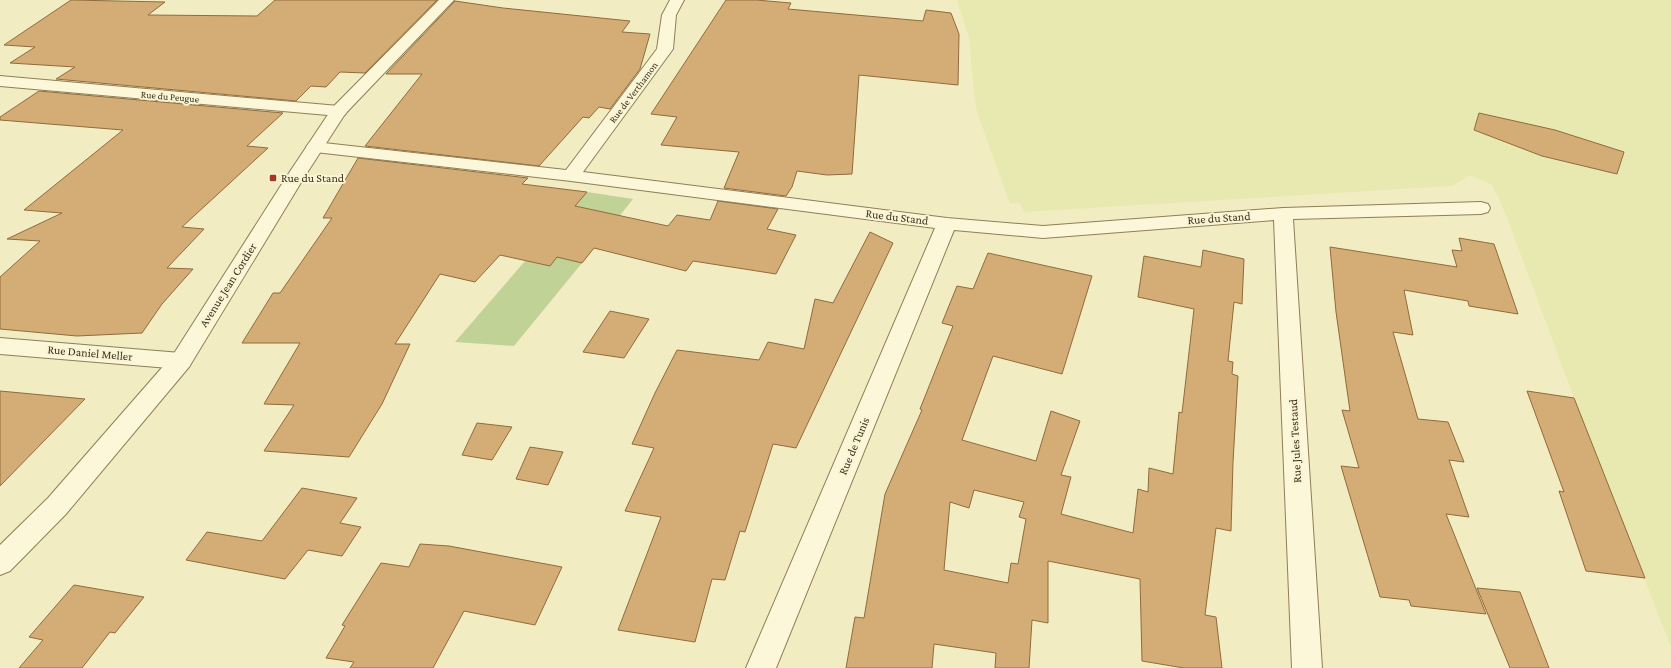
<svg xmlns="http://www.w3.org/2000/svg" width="1671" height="668" font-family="'Crimson Pro',serif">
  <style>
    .farmland { fill: #e8e9b0 }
    .green { fill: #c1d296 }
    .building { fill: #d4ad76; stroke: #906b3b; fill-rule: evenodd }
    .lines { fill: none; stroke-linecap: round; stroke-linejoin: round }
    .minor-casing { stroke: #8f7e58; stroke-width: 2 }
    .tertiary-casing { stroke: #8f7e58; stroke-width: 2 }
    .minor { fill: #fcf7d8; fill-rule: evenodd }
    .tertiary { fill: #fcf7d8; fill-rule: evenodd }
    .poi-dot { fill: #a33722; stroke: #f9f4d4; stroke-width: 1.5 }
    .labels { text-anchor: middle; stroke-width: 4; stroke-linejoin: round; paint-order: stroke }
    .far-street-label { font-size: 10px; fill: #3d321d; stroke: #f9f4d4 }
    .poi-label { font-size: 12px; fill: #3d321d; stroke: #f9f4d4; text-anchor: start }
    .street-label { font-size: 12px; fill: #3d321d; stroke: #f9f4d4 }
  </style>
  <rect width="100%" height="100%" fill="#f2ecc3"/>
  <path class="farmland" d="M957,0h714v647l-97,-249 -65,-175 -10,-24 -7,-14 -22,-10 -18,11 -428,26 -4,-9 -10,1 -33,-92 -3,-20 -5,-54z"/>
  <path class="green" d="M587,192l46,7 -51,64 -68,83 -59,-4 116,-134z"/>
  <path class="building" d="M71,0l94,2 -17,13 109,1 18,-16h162l-72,73 -25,-1 -14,15 -15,-1 -15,15 -240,-22 19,-12 -65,-4 25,-16 -31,-2z
    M726,0h30l35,3 -3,6 135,12 3,-11 25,3 8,21 -1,51 -99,-10 -7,99 -25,1 -30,-4 -5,16 -6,9 -62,-8 15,-36 -78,-7 16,-28 -26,-3z
    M455,1l48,7 127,13 -8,11 28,2 -10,35 -30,40 -11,-2 -10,11 -6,-1 -44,49 -174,-20 57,-72h-36z
    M39,91l244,22 -36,33 21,2 -86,79 22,2 -37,39 26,1 -31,35 -20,29 -65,3 -77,-7v-52l40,-36 -33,-2 55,-26 -38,-3 99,-80 -123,-10v-3z
    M1479,113l76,17 69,22 -7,22 -75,-18 -68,-26z
    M358,158l170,20 -6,6 65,8 -12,14 93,20 9,-11 33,5 8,-19 60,8 -11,20 29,6 -20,39 -83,-13 -7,10 -92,-23 -12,15 -25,-6 -7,9 -50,-11 -25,27 -35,-8 -45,70h15l-28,60 -33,53 -85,-6 30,-46 -30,-1 36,-61h-58l31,-50h7l52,-75h-9z
    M870,232l23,11 -97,205 -23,-4 -28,88 -5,-1 -15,49 -13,-1 -17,63 -77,-12 43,-113 -36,-6 29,-63 -22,-4 23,-51 22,-43 82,10 9,-18 36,7 11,-50 18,4z
    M1459,238l35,6 24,70 -49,-8 -1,-5 -64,-11 9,45 -20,-3 25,87 30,3 16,40 -15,-2 20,57 -23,-3 40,100 -75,-8 -2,-6 -29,-3 -39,-131 18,2 -17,-58 8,1 -14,-99 -6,-65 127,20 -5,-17 10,1z
    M1203,250l41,9 -2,45 -8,-2 -6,59 5,1 -1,12 6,2 -5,86 -2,69 -15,-3 -11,87 11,2 6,51h-38l-42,-7 -2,-82 -92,-18v62l-16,-3 -3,48h-34l1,-15 -62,-9 -2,24h-86l9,-51 9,1 21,-124 37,-84 -2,-1 33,-83 -11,-3 15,-37 16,3 15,-36 104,23 -30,98 -69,-18 -31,84 74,21 15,-50 29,10 -19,54 10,2 -10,37 72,19 5,-44 10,3 1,-24 24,6 6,-62 3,1 12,-104 -56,-12 6,-41 57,11zM974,490l50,12 -5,15 7,2 -8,45 -7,-1 -3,20 -64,-13 6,-68 19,6z
    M610,311l39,8 -25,39 -41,-6z
    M0,391l85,8 -85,87z
    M1527,391l47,7 71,180 -59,-7 -27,-80 5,1z
    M477,423l35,4 -20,33 -30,-5z
    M530,447l33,5 -15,33 -32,-6z
    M302,488l55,10 -17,25 21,4 -19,29 -34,-6 -23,29 -99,-19 21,-28 55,9z
    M420,544l29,2 113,21 -27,58 -71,-14 -31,57h-83l4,-6 -28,-4 19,-32 -3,-1 39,-62 28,4z
    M74,585l70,12 -29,36 -5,-1 -28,36h-63l24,-28 -14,-3z
    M1477,588l43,4 29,76h-39z"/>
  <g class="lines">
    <defs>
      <path id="minor" d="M670,0h14l-8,15 -3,34 -90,123 364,46 96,8 240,-18 198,-6 7,2 2,4 -2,4 -7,2 -188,5 29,449h-30l-18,-448 -231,18 -89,-8 -178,438h-30l189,-440 -364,-47 -256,-29 -6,-1 -3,-4 3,-4 6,-1 251,28 91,-121 5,-34z
        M0,76l339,30 6,1 2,4 -2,4 -6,1 -339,-30z
        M0,338l181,15 8,2 3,6 -3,6 -8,2 -181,-15z"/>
      <path id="tertiary" d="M439,0h15l-109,114 -40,62 -116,191 -123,147 -56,57 -10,4v-30l48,-47 125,-143 114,-179 46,-69z"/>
    </defs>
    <use href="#minor" class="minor-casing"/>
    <use href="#tertiary" class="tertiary-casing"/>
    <use href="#minor" class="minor"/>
    <use href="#tertiary" class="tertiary"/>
  </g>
  <rect class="poi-dot" x="269" y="174" width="8" height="8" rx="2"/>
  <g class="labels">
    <g class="far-street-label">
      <text transform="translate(633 92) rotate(-53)" y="4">Rue de Verthamon</text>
      <text transform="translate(170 96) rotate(5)" y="4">Rue du Peugue</text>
    </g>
    <g class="poi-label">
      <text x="281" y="182">Rue du Stand</text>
    </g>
    <g class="street-label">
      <text transform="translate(897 217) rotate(7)" y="4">Rue du Stand</text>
      <text transform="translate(1219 218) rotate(-4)" y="4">Rue du Stand</text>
      <text transform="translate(228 285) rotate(-58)" y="4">Avenue Jean Cordier</text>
      <text transform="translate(90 353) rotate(5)" y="4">Rue Daniel Meller</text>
      <text transform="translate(1295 441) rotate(-93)" y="4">Rue Jules Testaud</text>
      <text transform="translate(854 446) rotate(-67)" y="4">Rue de Tunis</text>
    </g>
  </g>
</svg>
